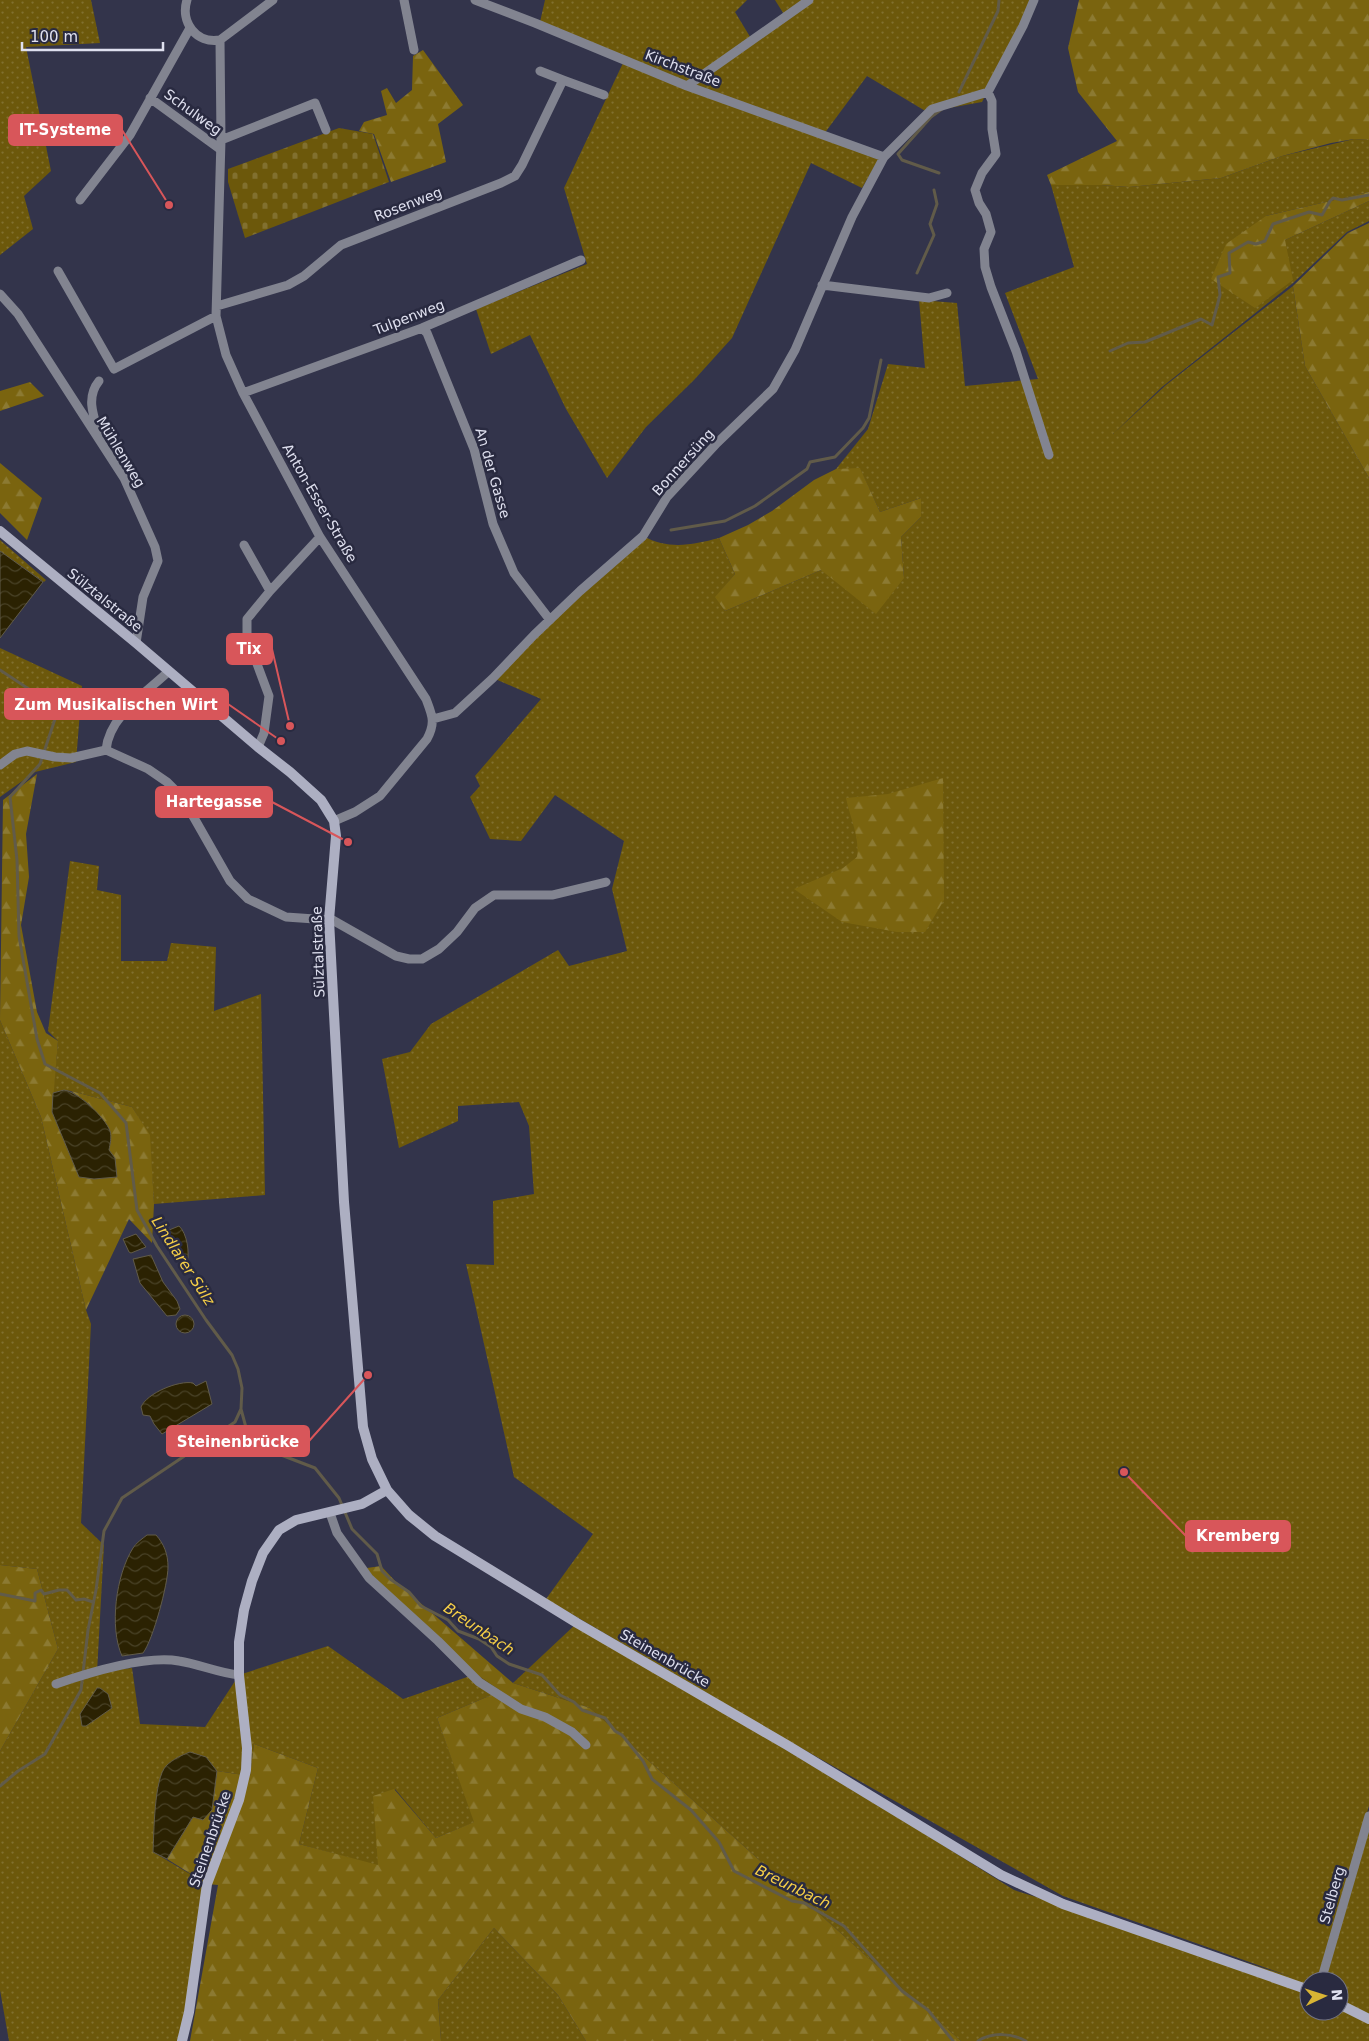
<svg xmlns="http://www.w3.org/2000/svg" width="1369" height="2041" font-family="'DejaVu Sans',sans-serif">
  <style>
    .grass { fill: url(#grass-dots); fill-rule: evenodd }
    .forest { fill: url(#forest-firs) }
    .cemetery { fill: url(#cemetery-stones) }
    .water { fill: url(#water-waves); stroke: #615b49 }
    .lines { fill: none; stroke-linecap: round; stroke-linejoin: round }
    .stream { stroke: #615b49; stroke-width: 3 }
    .street { stroke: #828490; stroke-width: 9 }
    .secondary { stroke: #adafc2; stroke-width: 10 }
    .labels { text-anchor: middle; stroke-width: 5; stroke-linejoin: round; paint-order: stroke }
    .street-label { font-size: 14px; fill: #dfe0ef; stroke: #292a40 }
    .water-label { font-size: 15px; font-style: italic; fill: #f6cf47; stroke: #292a40 }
    .leader { fill: none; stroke: #d8565a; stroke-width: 2 }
    .callout-dot { fill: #d8565a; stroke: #292a40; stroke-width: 2 }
    .callout { fill: #d8565a; stroke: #d8565a; stroke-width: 2 }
    .callout-label { font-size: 15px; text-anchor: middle; font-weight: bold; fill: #fff }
  </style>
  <defs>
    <pattern id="grass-dots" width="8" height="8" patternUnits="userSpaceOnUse" patternTransform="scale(1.25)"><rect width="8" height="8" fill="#6c580b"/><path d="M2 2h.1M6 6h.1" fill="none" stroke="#81702f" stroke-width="1.8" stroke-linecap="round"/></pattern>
    <pattern id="forest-firs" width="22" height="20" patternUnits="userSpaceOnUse" patternTransform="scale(1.25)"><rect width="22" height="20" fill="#7a640f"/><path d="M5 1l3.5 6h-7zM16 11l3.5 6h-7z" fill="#8c7a32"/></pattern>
    <pattern id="cemetery-stones" width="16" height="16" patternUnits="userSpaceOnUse" patternTransform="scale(1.25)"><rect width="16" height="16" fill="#6c580b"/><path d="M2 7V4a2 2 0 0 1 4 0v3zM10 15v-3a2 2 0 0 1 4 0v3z" fill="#81702f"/></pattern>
    <pattern id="water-waves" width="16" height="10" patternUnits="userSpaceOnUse" patternTransform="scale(1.25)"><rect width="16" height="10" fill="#2b2202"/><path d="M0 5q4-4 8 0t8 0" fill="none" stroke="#494227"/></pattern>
  </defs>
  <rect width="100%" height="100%" fill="#33344b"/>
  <path class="grass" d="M0,0h91l9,43 -74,4 25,124 -27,25 9,33 -33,26z
    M545,0h202l-12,12 17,28 33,-24 -10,-16h256l-11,27 -38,75 -55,10 -60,-36 -46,62 58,21 -17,29 -51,-25 -79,175 -38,42 -48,47 -39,51 -41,-69 -36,-74 -39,19 -15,-45 111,-45 -23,-76 59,-125 -83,-41z
    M1354,139l15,1v52l-103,24 19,24 84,-39v20l-22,11 -54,51 -131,104 -49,47 53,-49 127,-99 12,80 64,112v1328l-11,36 11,-32v231h-408l-371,-333 -77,-25 64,-60 348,211 89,56 275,86 -226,-80 -276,-156 -241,-141 47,-65 -79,-57 -48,-213 28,1 -1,-64 41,-7 -5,-68 -10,-24 -61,4v15l-59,27 -17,-89 28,-7 21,-28 127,-74 11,16 58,-15 -15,-62 12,-48 -69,-46 -34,46 -31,-2 -20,-42 10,-11 -5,-10 66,-77 -48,-21 150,-142c26,14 49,9 76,2l16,36 -19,23 9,14 96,-41 83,8 -3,-41 20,-20v-19l-41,14 -20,-43h-24l32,-40 20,-65 37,4 -6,-68 38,3 8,83 73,-7 -33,-86 69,-26 -23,-82h50l28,2 92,-9 61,-22zM1309,1981h30v30h-30z
    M0,540l46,40 -2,2 -44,-31z
    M0,648l82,38 -6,76 -41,10 -35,25z
    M70,861l29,5 -2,24 24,5v66h46l4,-18 45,4 -2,64 47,-17 4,201 -111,9 -5,-69 -17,-28 -61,-16 -7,-1 -11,3 5,-52 -10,-10z
    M0,1020l41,97 45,193 5,14 -10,199 23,22 -7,127 35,-4 8,56 65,3 34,-52 89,-29 75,53 73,-25 25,17 -64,27 38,104 -39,16 -41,-49 -17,77 -79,-22 19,-76 -64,-24 -4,32 -33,-5 -11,-14 -53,95 54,32 -25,157h-173l-9,-51v-239l58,-102 -21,-80 -37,-4z
    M494,1928l64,67 28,46h-145l-3,-41z"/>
  <path class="forest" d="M1079,0h290v140l-15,-1 -23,4 -49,13 -61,22 -92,9 -28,-2h-50l-4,-10 70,-34 -39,-49 -10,-44z
    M423,50l40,55 -25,19 8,38 -55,20 -17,-48 -15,-3 5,-9 23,-7 -6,-24 6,-3 9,15 16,-13 1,-34z
    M1369,192v9l-84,39 8,40 -38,28 -44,-29 15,-35 40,-28z
    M1369,223v255l-64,-112 -12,-80 55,-53z
    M30,382l14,14 -44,15v-20z
    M0,463l42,35 -15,42 -27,-27z
    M860,468l20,44 41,-14v19l-20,20 3,41 -28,36 -55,-44 -96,41 -10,-14 20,-23 -16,-36 29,-13 24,-14 42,-31 22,-11z
    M37,774l-11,60 3,43 -8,48 16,87 9,21 12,8 -6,72 42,66 23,-3 -8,-26 2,-11 -22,-35 -18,-13 61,16 18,28 4,69 -2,39 -23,-24 -43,91 -45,-193 -41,-97 3,-220z
    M943,778l1,122 -19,32h-28l-55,-10 -48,-33 49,-21 14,-11c3,-20 -7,-39 -11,-59l42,-4z
    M0,1565l37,4 21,80 -58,102z
    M381,1566l14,15 118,102 77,25 371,333h-375l-28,-46 -64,-67 -56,72 3,41h-251l28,-156 -11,-1 -40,-25 26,-42 19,-7 5,-39 33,5 4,-32 64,24 -19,76 79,21 -5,-69 21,-7 42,49 38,-16 -37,-104 64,-27 -25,-17 -99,-91 -10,-15z"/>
  <path class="cemetery" d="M339,128l34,6 16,48 -144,56 -17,-56v-13z"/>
  <path class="water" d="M0,551l43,31 -43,56z
    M64,1090c14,2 41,27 46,41 2,6 0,13 -1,19l6,8 2,19 -23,2 -15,-2 -27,-65 1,-19z
    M179,1226c8,7 11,27 8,38l-4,1 -3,-2 -16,-31z
    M136,1234l10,13 -15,6 -2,-1 -6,-13z
    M151,1255l12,27 14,19 3,8 -4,6 -9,1 -27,-33 -7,-24z
    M176 1324a9 9 0 1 1 18 0a9 9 0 1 1-18 0Z
    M206,1381l6,23 -50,30 -8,-10 -4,-8 -7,-1 -2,-8c6,-14 38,-27 52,-24l3,3z
    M147,1535h9c8,9 12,19 12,32 0,17 -15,73 -25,86l-21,3c-13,-29 -6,-81 11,-108 3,-5 9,-9 14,-13z
    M97,1688h3l8,6 4,14 -26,18h-4l-2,-12z
    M190,1752l16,5 11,14 -5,39 -9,10 -10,-3 -26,42 -14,-7c1,-19 1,-73 13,-86 7,-7 16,-11 24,-14z"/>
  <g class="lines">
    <path class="stream" d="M959,92l39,-81 1,-11
      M939,173l-37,-13 -4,-6 33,-37 11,-8
      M917,273l17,-38 -4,-11 7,-20 -3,-14
      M1110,351l18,-8 17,-1 56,-23 11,6 8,-30 -2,-18 12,-4 -1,-20 19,-11 8,2 9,-3 8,-17 36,-12 13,3 8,-14 3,-3 9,2 27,-5
      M671,530l54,-9 30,-15 52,-37 3,-7 25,-5 28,-29 6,-10 12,-58
      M0,670l53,35 3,11 -16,48 -30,33 7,63 2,76 18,103 8,25 55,29 26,30 11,87 20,36 49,74 26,35 6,14 4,19 -1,21 -6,13 -113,76 -18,33 -8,59 -8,40 -7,60 -36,64 -27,17 -18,15
      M241,1409l7,26 7,10 60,23 24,30 13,31 25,25 5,17 8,8 19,13 12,14 27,14 10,11 21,8 12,8 6,9 12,8 33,11 18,20 14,7 8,8 23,8 10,13 7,4 21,26 9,18 39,31 28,32 15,29 58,30 12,2 40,23 58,65 26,19 25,31
      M0,1594l35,7v-8l6,-3 3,4 15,-4h8l9,10 8,-1 9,3
      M978,2041c14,-9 34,-8 48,0"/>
    <path class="street" d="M187,0c-7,22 9,44 33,40l53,-40
      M404,0l10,50
      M475,0l60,23 152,63 197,71
      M220,40l1,100 -5,176 10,39 17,38 77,144 106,162c6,16 10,23 1,40l-47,57 -25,16 -21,9
      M540,71l23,9
      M687,86l122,-86
      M988,92l4,9v28l4,25 -14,19 -7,17 4,13 7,11 5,18 -7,17 1,18 6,20 25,64 33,104
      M150,98l70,51
      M221,140l94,-37 11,27
      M80,200l50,-65 60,-107
      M58,271l56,98 102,-53
      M822,285l107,13 18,-5
      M0,294l18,20 106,164 31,69 3,14 -15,36 -7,46
      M217,306l71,-21 16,-9 37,-31 160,-62 14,-7 7,-11 41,-85 41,15
      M422,328l5,5 47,116 19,75 21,49 36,47
      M243,393l179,-65 159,-68
      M99,433c-6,-18 -13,-36 0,-52
      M244,545l26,46
      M433,719l22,-6 38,-35 41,-43 46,-44 63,-55 24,-39 50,-54 56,-54 22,-39 57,-133 32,-60 48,-48 56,-17 35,-66 11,-26
      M258,747l6,-14 5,-37 -22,-59v-18l23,-28 50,-54
      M106,750l42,19 19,13 12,12 10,15 41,72 18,18 38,18 43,3
      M106,750c3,-34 40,-57 63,-79
      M0,765l15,-11 12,-3 28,6 16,1 35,-8
      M329,918l67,38 13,3h13l17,-10 18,-17 18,-24 19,-13h58l54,-13
      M330,1513l7,20 32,45 69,63 41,41 42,27 24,8 27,15 14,13
      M56,1684c32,-11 89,-29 123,-23 20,3 40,12 60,14
      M1321,1981l48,-165"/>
    <path class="secondary" d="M0,531l136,112 122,104 32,25 31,28 13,21 2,15 -7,84 15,282 19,225 9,32 15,31 22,25 26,21 142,87 210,122 214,130 62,29 246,86
      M1339,2004l30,15
      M182,2041l7,-29 18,-128 32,-84 7,-30 1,-22 -8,-73v-33l5,-32 8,-29 11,-28 16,-23 17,-10 66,-16 25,-14"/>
  </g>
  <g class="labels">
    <g class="street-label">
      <text transform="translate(683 68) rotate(21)" y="5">Kirchstraße</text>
      <text transform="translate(193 112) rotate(36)" y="5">Schulweg</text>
      <text transform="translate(408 204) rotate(-21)" y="5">Rosenweg</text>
      <text transform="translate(409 317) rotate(-21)" y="5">Tulpenweg</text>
      <text transform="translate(121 452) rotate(59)" y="5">Mühlenweg</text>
      <text transform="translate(683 462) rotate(-48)" y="5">Bonnersüng</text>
      <text transform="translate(493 473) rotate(74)" y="5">An der Gasse</text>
      <text transform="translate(320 503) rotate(60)" y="5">Anton-Esser-Straße</text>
      <text transform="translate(105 600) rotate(39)" y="5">Sülztalstraße</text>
      <text transform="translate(318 952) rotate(-92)" y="5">Sülztalstraße</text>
      <text transform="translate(665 1658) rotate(30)" y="5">Steinenbrücke</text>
      <text transform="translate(210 1839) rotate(-71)" y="5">Steinenbrücke</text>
      <text transform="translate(1332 1895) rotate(-74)" y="5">Stelberg</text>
    </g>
    <g class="water-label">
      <text transform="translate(183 1261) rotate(57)" y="5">Lindlarer Sülz</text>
      <text transform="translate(479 1629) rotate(34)" y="5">Breunbach</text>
      <text transform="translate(793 1887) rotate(26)" y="5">Breunbach</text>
    </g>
  </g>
  <path class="leader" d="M169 205L122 130M290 726L272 649M281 741L228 704M348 842L272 802M368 1375L309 1441M1124 1472L1186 1536"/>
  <g class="callout-dot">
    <circle cx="169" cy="205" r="5"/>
    <circle cx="290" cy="726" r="5"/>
    <circle cx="281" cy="741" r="5"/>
    <circle cx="348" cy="842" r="5"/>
    <circle cx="368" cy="1375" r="5"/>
    <circle cx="1124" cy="1472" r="5"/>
  </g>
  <g class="callout">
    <rect x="9" y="115" width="113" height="30" rx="5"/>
    <rect x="227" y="634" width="45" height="30" rx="5"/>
    <rect x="5" y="689" width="223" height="30" rx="5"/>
    <rect x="156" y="787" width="116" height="30" rx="5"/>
    <rect x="167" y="1426" width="142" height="30" rx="5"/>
    <rect x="1186" y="1521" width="104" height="30" rx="5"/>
  </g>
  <g class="callout-label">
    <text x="65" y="135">IT-Systeme</text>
    <text x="249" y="654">Tix</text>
    <text x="116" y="710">Zum Musikalischen Wirt</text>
    <text x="214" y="807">Hartegasse</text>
    <text x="238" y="1447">Steinenbrücke</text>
    <text x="1238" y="1541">Kremberg</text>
  </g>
  <g transform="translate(1324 1996) rotate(86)"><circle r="24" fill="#292a40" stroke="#727386"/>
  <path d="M0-4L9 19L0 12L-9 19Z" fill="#d8b434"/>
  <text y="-8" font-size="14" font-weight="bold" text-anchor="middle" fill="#dfe0ef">N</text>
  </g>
  <path d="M22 42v8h141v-8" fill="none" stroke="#dfe0ef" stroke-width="2.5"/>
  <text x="30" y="42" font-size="15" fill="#dfe0ef" stroke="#292a40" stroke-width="4" paint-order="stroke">100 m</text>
</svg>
